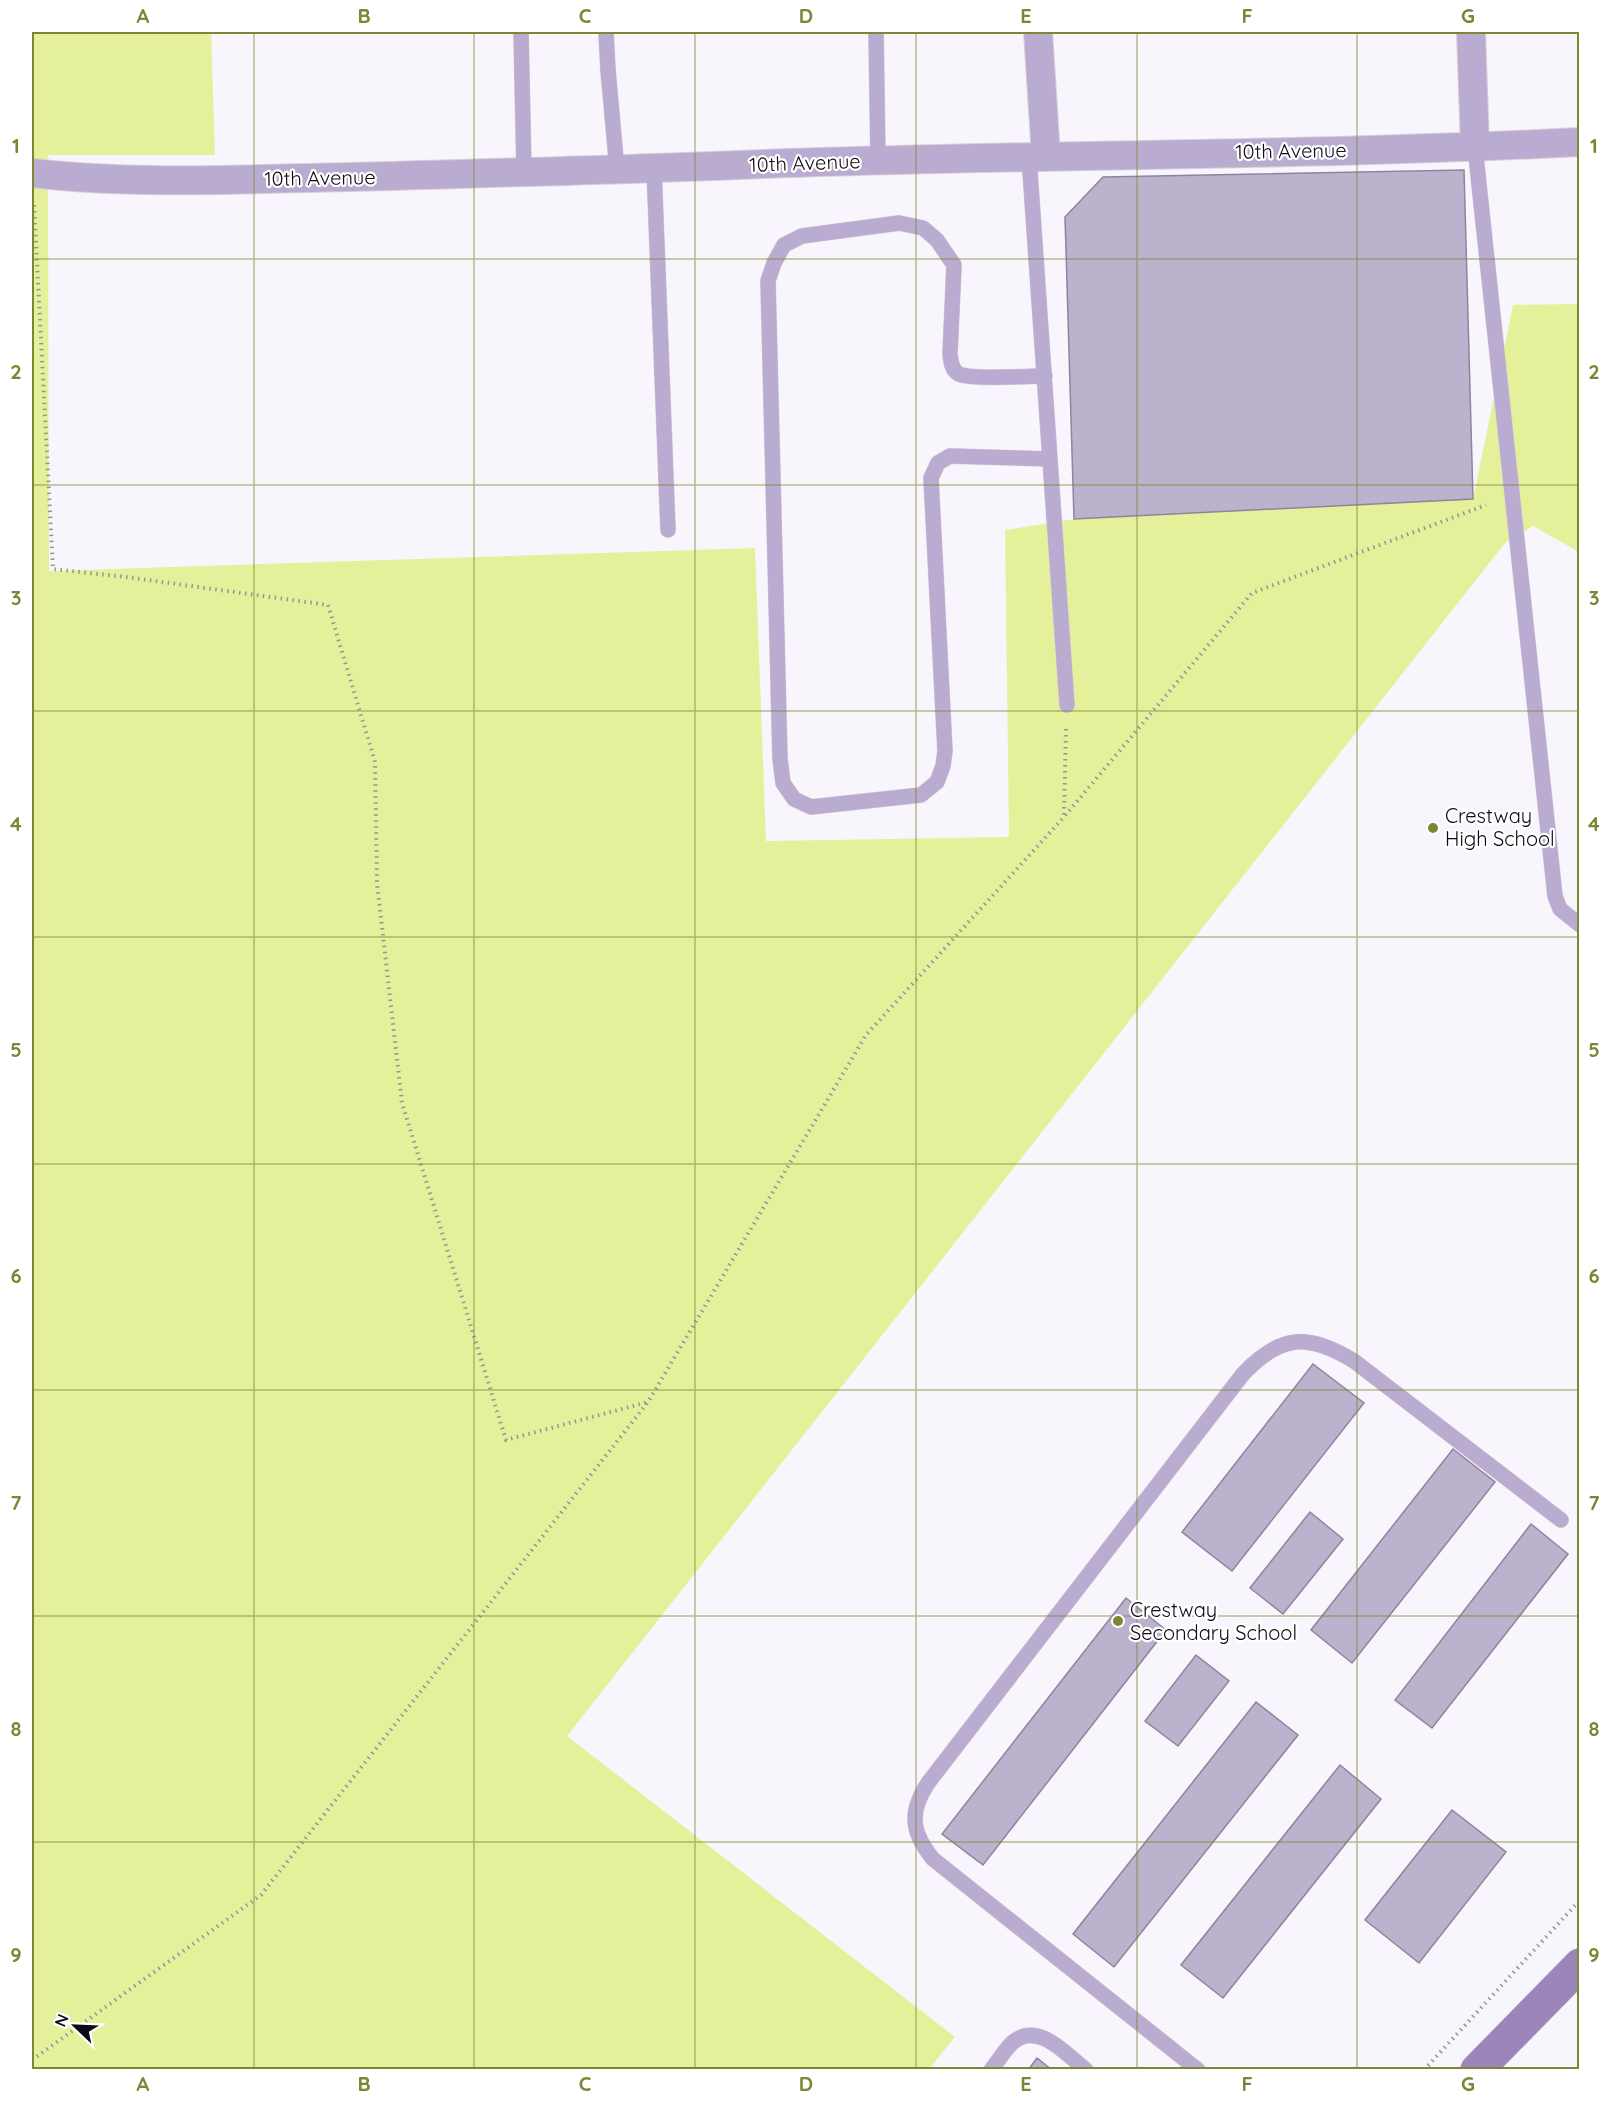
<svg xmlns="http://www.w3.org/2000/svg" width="1611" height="2101" font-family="Quicksand,sans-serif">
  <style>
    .green { fill: #e4f19a }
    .building { fill: #bcb2cd; stroke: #8e849d; stroke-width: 1.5 }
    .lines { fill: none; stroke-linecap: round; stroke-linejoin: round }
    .lane-casing { stroke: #d3d0d7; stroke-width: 16 }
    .street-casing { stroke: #d3d0d7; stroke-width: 30 }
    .secondary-casing { stroke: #d3d0d7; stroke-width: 34 }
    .path { stroke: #96949b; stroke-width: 4; stroke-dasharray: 1.5 4.5; stroke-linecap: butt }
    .lane { stroke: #baabd0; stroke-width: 15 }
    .street { stroke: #baabd0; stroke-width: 28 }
    .secondary { stroke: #9c85bb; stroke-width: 33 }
    .grid { fill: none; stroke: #7c8633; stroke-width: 1.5; stroke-opacity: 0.55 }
    .poi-dot { fill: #7c8633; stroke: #fff; stroke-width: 2 }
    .labels { text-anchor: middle; stroke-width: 4.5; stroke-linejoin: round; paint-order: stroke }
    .street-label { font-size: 20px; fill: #0e0a13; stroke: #fff }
    .poi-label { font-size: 20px; fill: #0e0a13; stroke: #fff; text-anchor: start }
    .neatline { fill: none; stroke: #7c8633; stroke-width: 2 }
    .grid-label { font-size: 20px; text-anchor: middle; font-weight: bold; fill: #7c8633 }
  </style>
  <rect width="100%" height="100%" fill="#f8f6fc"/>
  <path class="green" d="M32,32h179l4,123h-167l1,416 706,-23 11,293 243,-4 -4,-307 69,-11 399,-20 40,-194 66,-1v248l-46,-26 -28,17 -938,1193 388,301 -26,32 -897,1z"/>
  <path class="building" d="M1464,170l9,329 -399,20 -9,-302 38,-40z
    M1313,1364l51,39 -132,168 -50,-39z
    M1453,1449l42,33 -143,181 -41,-33z
    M1310,1512l33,27 -60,75 -33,-26z
    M1531,1524l37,30 -136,174 -37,-28z
    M1126,1598l40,32 -183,235 -41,-31z
    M1196,1655l33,26 -51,65 -33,-25z
    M1256,1702l42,33 -184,232 -41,-33z
    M1340,1765l41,34 -158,199 -42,-33z
    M1452,1810l54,42 -87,111 -54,-43z
    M1037,2058l15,12h-24z"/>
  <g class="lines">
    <defs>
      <path id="lane" d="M521,32l3,140
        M606,32l2,38 9,100
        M876,32l2,128
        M1475,147l80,749 5,13 20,16
        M1029,157l38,548
        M654,168l14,362
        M1045,376c-17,0 -73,4 -86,-2 -8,-4 -8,-13 -9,-20l4,-89 -17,-25 -14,-12 -24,-5 -97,13 -18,9 -10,18 -6,18 12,478 3,24 11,16 17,8 110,-12 16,-13 6,-16 2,-15 -14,-273 7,-15 12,-7 100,3
        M991,2070c7,-9 13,-19 21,-27 25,-23 54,11 74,27
        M1198,2070l-265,-211c-22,-27 -24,-47 -5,-76l315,-409c38,-40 65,-41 111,-13l207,159"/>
      <path id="street" d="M1038,32l8,124
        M1471,32l4,115
        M32,173c105,12 212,6 318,4 138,-4 275,-7 413,-13 272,-10 544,-8 817,-22"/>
      <path id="secondary" d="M1477,2070l103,-105"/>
    </defs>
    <use href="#lane" class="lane-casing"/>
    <use href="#street" class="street-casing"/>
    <use href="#secondary" class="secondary-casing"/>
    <path class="path" d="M34,205l19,364 73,8 202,28 47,157 2,121 25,220 104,337 142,-38
      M1066,729l-2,88 188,-224 234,-88
      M32,2060l229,-165 387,-493 218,-367 198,-218
      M1424,2070l156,-170"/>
    <use href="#lane" class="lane"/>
    <use href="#street" class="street"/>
    <use href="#secondary" class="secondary"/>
  </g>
  <path class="grid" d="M254,32v2038M474,32v2038M695,32v2038M916,32v2038M1137,32v2038M1357,32v2038M32,259h1548M32,485h1548M32,711h1548M32,937h1548M32,1164h1548M32,1390h1548M32,1616h1548M32,1842h1548"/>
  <g class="poi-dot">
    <circle cx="1433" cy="828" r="6"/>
    <circle cx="1118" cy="1621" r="6"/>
  </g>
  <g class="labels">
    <g class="street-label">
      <text transform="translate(1291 151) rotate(-1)" y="7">10th Avenue</text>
      <text transform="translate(805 163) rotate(-2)" y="7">10th Avenue</text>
      <text transform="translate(320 178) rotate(-1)" y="7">10th Avenue</text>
    </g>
    <g class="poi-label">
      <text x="1445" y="823">Crestway<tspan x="1445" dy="23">High School</tspan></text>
      <text x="1130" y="1617">Crestway<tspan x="1130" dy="23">Secondary School</tspan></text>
    </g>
  </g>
  <rect width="1611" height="2101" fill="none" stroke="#ffffff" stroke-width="66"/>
  <g transform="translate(75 2026) rotate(293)" stroke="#ffffff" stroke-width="4.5" paint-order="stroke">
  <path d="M0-4.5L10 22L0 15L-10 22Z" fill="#0e0a13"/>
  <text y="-9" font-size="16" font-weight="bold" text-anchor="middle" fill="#0e0a13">N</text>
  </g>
  <rect x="33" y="33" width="1545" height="2035" class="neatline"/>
  <g class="grid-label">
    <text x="143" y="23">A</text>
    <text x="364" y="23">B</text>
    <text x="585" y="23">C</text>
    <text x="806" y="23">D</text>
    <text x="1026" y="23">E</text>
    <text x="1247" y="23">F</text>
    <text x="1468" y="23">G</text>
    <text x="16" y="153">1</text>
    <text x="1594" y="153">1</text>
    <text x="16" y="379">2</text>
    <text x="1594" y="379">2</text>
    <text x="16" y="605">3</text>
    <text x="1594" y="605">3</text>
    <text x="16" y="831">4</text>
    <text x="1594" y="831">4</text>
    <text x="16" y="1057">5</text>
    <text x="1594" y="1057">5</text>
    <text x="16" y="1283">6</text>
    <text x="1594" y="1283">6</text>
    <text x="16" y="1510">7</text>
    <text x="1594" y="1510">7</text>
    <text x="16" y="1736">8</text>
    <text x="1594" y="1736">8</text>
    <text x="16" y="1962">9</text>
    <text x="1594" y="1962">9</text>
    <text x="143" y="2091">A</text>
    <text x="364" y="2091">B</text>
    <text x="585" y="2091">C</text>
    <text x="806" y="2091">D</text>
    <text x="1026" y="2091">E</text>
    <text x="1247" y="2091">F</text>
    <text x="1468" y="2091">G</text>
  </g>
</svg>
